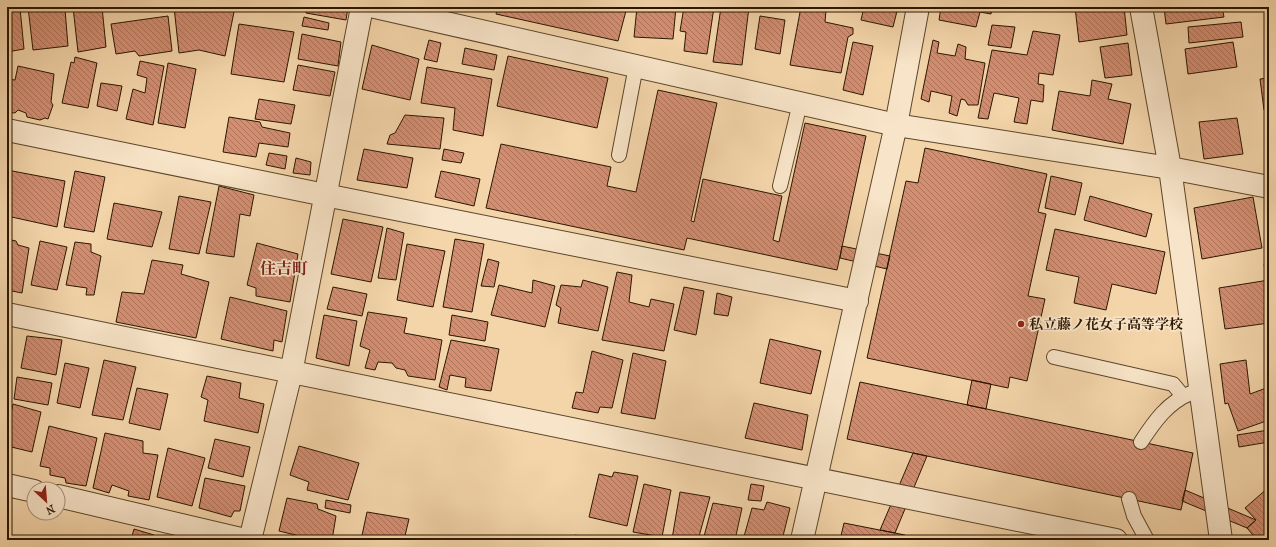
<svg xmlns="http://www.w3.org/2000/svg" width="1276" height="547" font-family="'IM FELL French Canon','Noto Serif JP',serif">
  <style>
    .building { fill: url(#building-back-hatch); stroke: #2a1700 }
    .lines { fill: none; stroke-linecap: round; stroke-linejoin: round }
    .service-casing { stroke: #5c462a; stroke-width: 16 }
    .minor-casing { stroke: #5c462a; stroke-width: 24 }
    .service { stroke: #f8e4c8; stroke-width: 14 }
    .minor { stroke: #f8e4c8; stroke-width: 22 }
    .poi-dot { fill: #8f2418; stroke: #f8e4c8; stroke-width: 1.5 }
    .labels { text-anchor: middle; stroke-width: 3.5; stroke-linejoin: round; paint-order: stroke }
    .poi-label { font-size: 14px; font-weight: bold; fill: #2a1700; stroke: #f8e4c8; text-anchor: start }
    .quarter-label { font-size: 16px; font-weight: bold; fill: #7a1f14; stroke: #f8e4c8 }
  </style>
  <defs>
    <pattern id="building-back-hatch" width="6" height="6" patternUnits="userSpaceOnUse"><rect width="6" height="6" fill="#d48e72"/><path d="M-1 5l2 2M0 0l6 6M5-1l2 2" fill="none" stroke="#ac735b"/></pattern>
  </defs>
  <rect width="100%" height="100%" fill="#f4d5aa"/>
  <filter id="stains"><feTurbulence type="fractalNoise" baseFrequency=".005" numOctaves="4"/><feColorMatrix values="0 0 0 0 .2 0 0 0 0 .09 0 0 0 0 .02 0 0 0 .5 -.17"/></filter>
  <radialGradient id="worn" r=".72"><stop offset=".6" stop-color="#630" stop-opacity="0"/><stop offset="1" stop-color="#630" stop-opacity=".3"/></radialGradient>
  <path class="building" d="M28,7h15l1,3 21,-1 3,37 -35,4z
    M73,7h29l4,40 -28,5z
    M174,7h61l-10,49 -26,-6 -20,3z
    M307,7h41l-2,13 -40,-7z
    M498,7h129l-9,34 -122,-27z
    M637,7h39l-3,32 -39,-2z
    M684,7h30l-7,47 -23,-3 2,-19 -6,-1z
    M721,7h28l-7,58 -29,-3z
    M801,7l25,3 -1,12 28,6v6l-5,3 -7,36 -51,-8z
    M864,7h34l-5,20 -32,-7z
    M941,7h51l-1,7 -11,-2 -4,15 -37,-7z
    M1075,7h49l3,28 -48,7z
    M1164,7h58l2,10 -58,7z
    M20,8l4,41 -17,3v-42z
    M168,16l4,35 -33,5 -4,-5 -19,3 -5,-30z
    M760,16l25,4 -5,34 -25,-5z
    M304,17l25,6 -1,7 -26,-4z
    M1241,22l2,15 -54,6 -1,-16z
    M239,24l55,8 -10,50 -53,-8z
    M992,25l23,2 -4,21 -23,-3z
    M1033,31l27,4 -7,40 -14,-2 -1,11 6,1 -1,17 -12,-2 -4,24 -13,-2 5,-24 -25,-5 -6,26 -10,-1 14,-68 35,5z
    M302,34l39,8 -3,24 -40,-7z
    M429,40l12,3 -4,19 -13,-3z
    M933,40l6,2 -2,11 18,3 3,-12 8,3 -1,12 20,4 -7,42h-10l-3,-5 -4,-1 -4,17 -8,-3 3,-17 -21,-5 -2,11 -8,-3z
    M853,42l20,4 -10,49 -20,-5z
    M1233,42l4,25 -49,7 -3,-25z
    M1128,43l4,32 -27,3 -5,-31z
    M372,45l47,14 -9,41 -48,-11z
    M465,48l32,7 -3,15 -32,-6z
    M508,56l100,22 -11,50 -100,-22z
    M75,57l22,6 -9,45 -26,-5 9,-41 3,1z
    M140,61l24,5 -11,59 -27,-6 7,-30 12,4 2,-15 -10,-3z
    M168,63l28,6 -11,59 -27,-5z
    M298,65l37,7 -5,24 -37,-6z
    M18,66l36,8 -3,28 2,3 -5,14 -3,-1 -5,2 -13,-3 -1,-4 -8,-3 -3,3 -8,-1v-33l8,1z
    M427,67l65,12 -9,57 -30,-6 2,-22 -34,-5z
    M1269,78v31l-5,1 -4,-31z
    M1092,80l20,4 -4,15 23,5 -8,40 -71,-14 7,-39 31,5z
    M101,83l21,3 -5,25 -20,-5z
    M658,90l59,13 -26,118 3,1 9,-43 79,17 -9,44 6,2 26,-119 61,13 -29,134 -150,-32 -3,12 -198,-42 15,-64 110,23 -4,19 29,6z
    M259,99l36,6 -4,19 -36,-5z
    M405,115l39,3 -4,31 -53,-5 3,-9 5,-2z
    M229,117l31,5 2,5 28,6 -2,14 -29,-4 -3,14 -33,-5z
    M1237,118l6,36 -39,5 -5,-37z
    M925,148l122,26 -9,38 8,2 -18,82 17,3 -18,82 -17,-4 -2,11 -141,-30 39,-177 12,2z
    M364,149l49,9 -6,30 -50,-8z
    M444,149l20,4 -3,10 -19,-3z
    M269,153l18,3 -2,13 -19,-4z
    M296,158l15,4 -1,13 -17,-2z
    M7,170l58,11 -8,46 -50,-11z
    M75,171l30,6 -11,55 -30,-5z
    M441,171l39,8 -6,27 -39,-9z
    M1051,176l31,7 -7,32 -30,-7z
    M219,186l35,9 -4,21 -10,-2 -6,43 -28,-4z
    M179,196l32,6 -12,52 -30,-5z
    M1090,196l62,18 -6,23 -62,-17z
    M1253,197l9,51 -60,11 -8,-51z
    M114,203l48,9 -10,35 -45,-8z
    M343,219l40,8 -12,55 -40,-8z
    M387,228l17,5 -8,47 -18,-2z
    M1055,229l110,23 -9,42 -44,-10 -6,26 -32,-7 5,-26 -33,-7z
    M7,239l9,2 2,4 11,3 -7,45 -15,-3z
    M455,239l29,5 -12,68 -29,-5z
    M40,241l27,6 -10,43 -26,-5z
    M75,242l16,2v8l10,4 -7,39h-8l1,-7 -21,-3z
    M257,243l41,11 -8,48 -34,-6v-8l-9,-3z
    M1269,243v24l-5,-1z
    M407,244l38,7 -12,56 -36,-7z
    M842,246l48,10 -3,13 -47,-11z
    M488,259l11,3 -5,25 -13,-1z
    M152,260l31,5 -2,9 28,8 -13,56 -80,-16 6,-30 22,2z
    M617,272l15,3 -3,27 20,5 2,-8 23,5 -10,47 -62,-11z
    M533,280l22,6 -10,41 -54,-12 8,-30 33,8z
    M583,280l25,7 -10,44 -40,-8 3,-15 -5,-3 5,-20 20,2z
    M1269,280v43l-44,6 -6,-41z
    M333,287l34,7 -5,22 -35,-7z
    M684,287l20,4 -8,44 -22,-5z
    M717,293l15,4 -4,19 -14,-2z
    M230,297l57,14 -5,31 -8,-2 -1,11 -52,-12z
    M368,312l39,6 -3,15 38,7 -7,40 -27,-4 -3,-6 -9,-2 -4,-5 -14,-1 -3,8 -10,-2 5,-18 -10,-4z
    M324,315l33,6 -8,45 -33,-8z
    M452,315l36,7 -3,19 -36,-6z
    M27,336l35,4 -6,35 -35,-7z
    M770,339l51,12 -10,43 -51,-11z
    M451,340l48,9 -8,42 -26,-4 1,-9 -16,-3 -3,15 -8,-3z
    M592,351l31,9 -11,48 -12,-1 -2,6 -26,-5 4,-16 7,1z
    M633,353l33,8 -11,58 -34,-6z
    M104,360l32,7 -13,53 -31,-5z
    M1246,360l4,34 19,-7v33l-31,11 -10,-28 -3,1 -5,-40z
    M65,363l24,5 -9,40 -23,-5z
    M207,376l34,7 -2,15 25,6 -6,29 -54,-12 4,-21 -7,-3z
    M17,377l35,6 -4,22 -34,-6z
    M972,380l19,4 -5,25 -19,-4z
    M860,382l333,71 -12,57 -334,-71z
    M137,388l31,6 -8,36 -31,-7z
    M754,403l54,12 -6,35 -57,-12z
    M13,404l28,8 -9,40 -25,-6v-14z
    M49,426l48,12 -11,48 -20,-3 -1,-5 -15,-3v-7l-10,-2z
    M1269,430v12l-30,5 -2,-12z
    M105,433l38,8v12l15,2 -9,45 -21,-4 1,-5 -17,-6 -3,8 -16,-5z
    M215,439l35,8 -7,30 -35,-9z
    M299,446l60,17 -11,37 -41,-10 2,-8 -19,-7z
    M168,448l37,10 -13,48 -35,-9z
    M913,453l14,3 -32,77 -15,-3z
    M614,472l24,4 -11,50 -38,-9 10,-43 13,3z
    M205,478l40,8 -5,25h-6l-3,6 -32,-9z
    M644,484l27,6 -9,47 -29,-5z
    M751,484l13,2 -3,15 -13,-1z
    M1269,487v53h-12l-10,-12 9,-8 -11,-12z
    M1185,490l71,30 -9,8 -65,-27z
    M680,492l30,5 -12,43 -26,-1z
    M287,498l30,6 1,5 18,7 -4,24h-16l-37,-9z
    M326,500l25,5 -1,8 -25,-5z
    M767,502l23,6 -8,32h-39l9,-32 12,2z
    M713,503l29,5 -7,32h-32z
    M367,512l42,7 -5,21h-43z
    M844,523l61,12 -1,5h-64z
    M134,529l20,6 -1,5h-22z
    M575,535l22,5h-23z
    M18,536l15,4h-16z"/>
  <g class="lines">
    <defs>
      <path id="service" d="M619,155l17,-89
        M780,186l20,-83
        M1054,357l119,27 10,12
        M1141,442c13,-20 27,-40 50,-49
        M1129,499l5,17 13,24"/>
      <path id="minor" d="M375,7l521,118 274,43 99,19
        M1141,7l29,161 51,372
        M7,130l318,65 532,106
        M7,314l1109,226
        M7,485l27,6
        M58,496l187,44
        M250,540l41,-167 71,-366
        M802,540l94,-415 22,-118"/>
    </defs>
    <use href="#service" class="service-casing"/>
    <use href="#minor" class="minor-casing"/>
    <use href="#service" class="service"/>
    <use href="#minor" class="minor"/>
  </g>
  <circle class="poi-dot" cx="1021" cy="324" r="4"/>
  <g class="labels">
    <g class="poi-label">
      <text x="1029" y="329">私立藤ノ花女子高等学校</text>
    </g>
    <g class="quarter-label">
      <text x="284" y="274">住吉町</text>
    </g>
  </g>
  <rect width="1276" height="547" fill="none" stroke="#f4d5aa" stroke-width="24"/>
  <rect x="8" y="8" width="1260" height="531" fill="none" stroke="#2a1700" stroke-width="2"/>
  <rect x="12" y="12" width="1252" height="523" fill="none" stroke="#2a1700"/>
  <g transform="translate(46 501) rotate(154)"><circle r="19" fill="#f8e4c8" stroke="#a69278"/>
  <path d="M0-3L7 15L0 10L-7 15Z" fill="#8f2418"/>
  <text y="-6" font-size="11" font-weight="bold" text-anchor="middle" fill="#2a1700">N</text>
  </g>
  <rect width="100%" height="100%" filter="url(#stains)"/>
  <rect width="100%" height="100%" fill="url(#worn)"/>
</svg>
